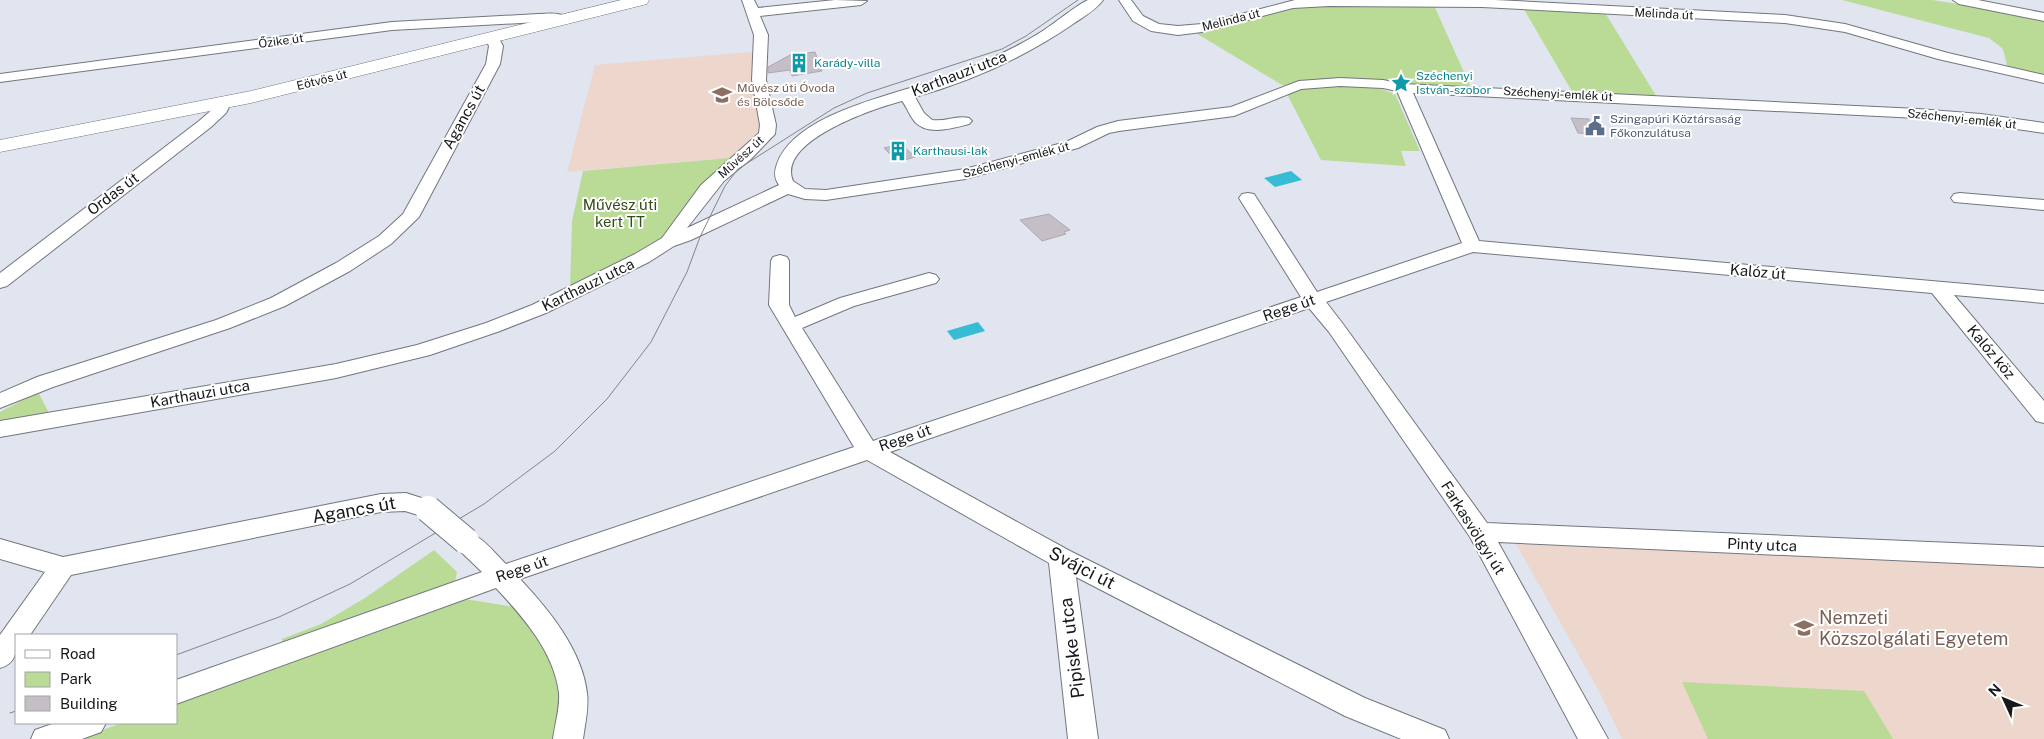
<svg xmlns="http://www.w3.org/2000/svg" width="2044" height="739" font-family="'Public Sans',sans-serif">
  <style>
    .education { fill: #edd6cb }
    .green { fill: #b9db96 }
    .water { fill: #37bcd5 }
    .building { fill: #c4bec7; stroke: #aea8b0 }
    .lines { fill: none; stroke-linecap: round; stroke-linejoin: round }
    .street-casing { stroke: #73767f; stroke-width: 2 }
    .secondary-casing { stroke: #73767f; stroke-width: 1 }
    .street { fill: #fff; fill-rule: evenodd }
    .secondary { fill: #fff; fill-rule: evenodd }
    .tram { stroke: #82858c; stroke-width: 1 }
    .street-bridge-casing { stroke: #73767f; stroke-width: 28; stroke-linecap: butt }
    .street-bridge { stroke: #fff; stroke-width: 26 }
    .labels { text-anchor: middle; stroke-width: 4; stroke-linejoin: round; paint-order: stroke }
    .far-street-label { font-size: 12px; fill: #17181c; stroke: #fff }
    .far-culture-label { font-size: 12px; fill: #0d838f; stroke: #fff; text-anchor: start }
    .far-education-label { font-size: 12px; fill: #785e54; stroke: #fff; text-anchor: start }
    .far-service-label { font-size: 12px; fill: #4e5e75; stroke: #fff; text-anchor: start }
    .street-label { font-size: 15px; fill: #17181c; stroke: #fff }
    .park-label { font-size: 15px; fill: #344d14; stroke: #fff }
    .near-street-label { font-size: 18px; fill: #17181c; stroke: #fff }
    .near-education-label { font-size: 18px; fill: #785e54; stroke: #fff; text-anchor: start }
  </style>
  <rect width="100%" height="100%" fill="#e1e5ef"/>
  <path class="education" d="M752,52l8,81 -20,24 -173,15 28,-107z
    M1516,544l528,21v174h-422l-23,-48z"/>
  <path class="green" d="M1842,0h90l26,4 6,-2 80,17v57l-36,-7 -5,-20 -14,-11z
    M1432,1l40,89 -89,-6 -101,1 -91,-55 92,-24z
    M1522,6l82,5 54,88 -84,-4z
    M1342,84l28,1 25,9 25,57h-19l5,15 -85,-6 -34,-66 16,-6z
    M740,157l-82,85 -88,47 2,-68 11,-50z
    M38,392l12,23 -50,10v-13z
    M434,550l23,22 -3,14 -171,63 -1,-10 39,-15 44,-26z
    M459,598l56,9 37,53 11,23 -6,56h-480l45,-16h54v-20z
    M1682,682l182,9 29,48h-185z"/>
  <path class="water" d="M1291,171l11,9 -27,7 -11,-9z
    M978,322l7,9 -31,9 -7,-9z"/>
  <path class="building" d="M815,52l7,19 -30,5 -2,-6 -22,3v-6l22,-12z
    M1571,118l18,1 7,15 -18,-1z
    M901,144l14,13 -17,5 -14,-14z
    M1049,214l21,16 -6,2 2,2 -24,7 -22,-21z"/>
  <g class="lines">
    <defs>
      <path id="street" d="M742,0h12l4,8 77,-8 32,1 -6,4 -101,11 8,19 -2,45 10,45 -1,9 -24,25 -27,22 -37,47 92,-43c-5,-7 -5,-13 -2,-21 20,-56 136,-72 185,-93 29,-12 56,-24 82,-41 11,-7 34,-26 44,-30 4,0 11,0 15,0 -7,10 -20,17 -30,24 -48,33 -102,57 -158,73l9,16 8,7c13,2 25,-5 37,-2l3,3 -3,3c-16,4 -41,12 -54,-2 -6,-7 -8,-15 -13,-21 -27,7 -126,40 -109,80l12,8 21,1 139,-21 101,-27 31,-15 21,-6 113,-14 68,-26 41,-3 43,2 20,4 515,25 63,5 63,9v10l-63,-9 -63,-6 -505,-25 66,148 565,50v12l-90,-8 90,106v22l-8,-2 -104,-128 -459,-41 -147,50 17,22 144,199 557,24v20l-546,-25 110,197h-30l-108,-202 -141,-205 -20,-24 -419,144 180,99 295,147 80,32 4,9h-48l-56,-23 -269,-139 22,162h-30l-19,-176 -182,-103 -347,119c29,31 62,71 67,114 2,15 -2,31 -4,46h-30c2,-15 7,-31 6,-46 -5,-41 -36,-76 -63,-105l-320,116v-24l306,-108 -25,-24 -4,-7 4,-7c21,-6 35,17 49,30l348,-117 -85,-142 2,-44 2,-4 7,-2 7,2 2,4v44l6,12 45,-19 82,-23 7,-2 7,2 3,4 -3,4 -82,23 -52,22 71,113 428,-144 -62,-99 3,-4 6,-1 6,1 63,98 145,-49 -65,-152 -14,-3 -43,-2 -39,3 -67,27 -115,15 -10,2 -31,15 -113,31 -139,21 -21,-1 -17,-5 -97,46 -17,6 -25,16 -103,51 -46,18 -70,24 -94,23 -336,59v-16l336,-57 81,-19 69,-22 46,-18 103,-51 27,-16 39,-53 58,-52 1,-8 -8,-45 2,-45z
        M1119,0h12l12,16 16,8 19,2 24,-2 93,-24h200l290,15 60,9 103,29 96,22v8l-106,-24 -93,-27 -60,-9 -303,-16 -153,-1 -36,2 -91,24 -24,3 -27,-4 -18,-10z
        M1953,0h25l66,13v8l-85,-17z
        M538,14c10,0 24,-3 31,6l-7,4 -6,-2h-18l-146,8 -392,52v-8l392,-52z
        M492,34l5,1 6,11 -3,18 -81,153 -28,27 -41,27 -65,35 -55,22 -177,59 -53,21v-15l37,-16 179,-57 55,-22 65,-35 43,-27 24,-22 83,-150 3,-18 -4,-8z
        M223,98l5,2 3,3 -5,10 -15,14 -204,159 -7,2v-15l199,-152 15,-13 4,-8z
        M1960,193l84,7v10l-90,-8 -3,-4 3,-4z
        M406,493l31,10 3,6 -3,6 -9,3 -23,-7 -24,1 -310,63 -41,60h-14c0,17 1,28 -16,33v-33l45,-63 -45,-13v-20l63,18 318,-63z
        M55,723h51l-5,9 -19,7h-51l4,-9z"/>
      <path id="secondary" d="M621,0h28l-2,4 -396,99 -251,49v-12l251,-49z"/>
    </defs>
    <use href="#street" class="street-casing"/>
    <use href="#secondary" class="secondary-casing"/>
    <use href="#street" class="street"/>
    <use href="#secondary" class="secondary"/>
    <path class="tram" d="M176,655l103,-38 71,-33 134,-80 71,-53 52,-52 44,-57 36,-70 13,-35 25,-51 13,-17 96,-61 33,-15 135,-44 24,-13 52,-36
      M10,713l6,-2"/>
    <defs>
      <path id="street-bridge" d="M428,509l38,32"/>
    </defs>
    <use href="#street-bridge" class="street-bridge-casing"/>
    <use href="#street-bridge" class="street-bridge"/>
  </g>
  <defs>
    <symbol id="building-bare" viewBox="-9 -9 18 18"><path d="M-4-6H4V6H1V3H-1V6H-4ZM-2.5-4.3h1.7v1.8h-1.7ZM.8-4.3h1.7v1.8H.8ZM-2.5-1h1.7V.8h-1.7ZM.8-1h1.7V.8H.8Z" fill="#0f9aa8" stroke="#fff" stroke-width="2.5" paint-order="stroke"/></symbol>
    <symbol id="sight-bare" viewBox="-9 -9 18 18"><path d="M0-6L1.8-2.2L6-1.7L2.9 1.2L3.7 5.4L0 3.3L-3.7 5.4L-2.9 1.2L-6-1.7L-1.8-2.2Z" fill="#0f9aa8" stroke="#fff" stroke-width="2.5" paint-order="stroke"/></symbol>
    <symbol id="school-bare" viewBox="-9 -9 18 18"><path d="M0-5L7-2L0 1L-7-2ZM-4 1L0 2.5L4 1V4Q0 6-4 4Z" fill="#8d6e63" stroke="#fff" stroke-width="2.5" paint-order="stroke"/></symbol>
    <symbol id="civic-bare" viewBox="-9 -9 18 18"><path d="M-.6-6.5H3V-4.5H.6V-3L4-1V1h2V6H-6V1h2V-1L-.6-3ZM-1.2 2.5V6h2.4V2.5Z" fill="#5c6f8a" stroke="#fff" stroke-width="2.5" paint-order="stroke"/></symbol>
    <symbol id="university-bare" viewBox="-9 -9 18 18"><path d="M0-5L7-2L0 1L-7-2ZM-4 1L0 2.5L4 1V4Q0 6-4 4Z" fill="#8d6e63" stroke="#fff" stroke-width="2.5" paint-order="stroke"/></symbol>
  </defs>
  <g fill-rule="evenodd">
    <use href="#building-bare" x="785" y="49" width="28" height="28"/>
    <use href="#sight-bare" x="1387" y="69" width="28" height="28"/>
    <use href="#school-bare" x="708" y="81" width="28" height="28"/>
    <use href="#civic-bare" x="1581" y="112" width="28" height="28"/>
    <use href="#building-bare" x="884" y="137" width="28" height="28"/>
    <use href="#university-bare" x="1790" y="614" width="28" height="28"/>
  </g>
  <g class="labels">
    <g class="far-street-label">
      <text transform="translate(1664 14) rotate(3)" y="4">Melinda út</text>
      <text transform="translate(1231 20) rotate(-14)" y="4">Melinda út</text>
      <text transform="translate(281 41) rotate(-8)" y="4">Őzike út</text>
      <text transform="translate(322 80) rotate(-14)" y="4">Eötvös út</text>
      <text transform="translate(1558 94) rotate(3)" y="4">Széchenyi-emlék út</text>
      <text transform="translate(1962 119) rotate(6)" y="4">Széchenyi-emlék út</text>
      <text transform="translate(741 157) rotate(-42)" y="4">Művész út</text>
      <text transform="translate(1016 160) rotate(-15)" y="4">Széchenyi-emlék út</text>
    </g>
    <g class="far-culture-label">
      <text x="814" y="67">Karády-villa</text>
      <text x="1416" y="80">Széchenyi<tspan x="1416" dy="14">István-szobor</tspan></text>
      <text x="913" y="155">Karthausi-lak</text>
    </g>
    <g class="far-education-label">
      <text x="737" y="92">Művész úti Óvoda<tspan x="737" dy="14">és Bölcsőde</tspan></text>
    </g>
    <g class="far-service-label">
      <text x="1610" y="123">Szingapúri Köztársaság<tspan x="1610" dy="14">Főkonzulátusa</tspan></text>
    </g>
    <g class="street-label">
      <text transform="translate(959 74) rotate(-21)" y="5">Karthauzi utca</text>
      <text transform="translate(464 117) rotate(-61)" y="5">Agancs út</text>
      <text transform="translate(113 194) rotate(-37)" y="5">Ordas út</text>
      <text transform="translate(1758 272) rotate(5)" y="5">Kalóz út</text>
      <text transform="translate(588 285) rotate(-26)" y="5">Karthauzi utca</text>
      <text transform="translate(1289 308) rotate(-19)" y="5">Rege út</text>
      <text transform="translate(1991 352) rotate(50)" y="5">Kalóz köz</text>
      <text transform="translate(200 394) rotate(-10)" y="5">Karthauzi utca</text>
      <text transform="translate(905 438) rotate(-19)" y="5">Rege út</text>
      <text transform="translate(1473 528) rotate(58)" y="5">Farkasvölgyi út</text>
      <text transform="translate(1762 545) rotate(2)" y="5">Pinty utca</text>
      <text transform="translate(522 569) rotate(-19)" y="5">Rege út</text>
    </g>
    <g class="park-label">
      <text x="620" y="210">Művész úti<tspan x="620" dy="17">kert TT</tspan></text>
    </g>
    <g class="near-street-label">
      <text transform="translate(354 510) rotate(-10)" y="6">Agancs út</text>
      <text transform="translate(1082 568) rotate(27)" y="6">Svájci út</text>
      <text transform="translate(1072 648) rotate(-97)" y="6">Pipiske utca</text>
    </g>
    <g class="near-education-label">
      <text x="1819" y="624">Nemzeti<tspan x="1819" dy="21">Közszolgálati Egyetem</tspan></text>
    </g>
  </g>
  <rect x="15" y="634" width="162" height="90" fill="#ffffff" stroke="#a2a3a4"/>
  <rect x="25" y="650" width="25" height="8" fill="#ffffff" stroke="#a2a3a4"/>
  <text x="60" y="659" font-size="15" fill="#17181c">Road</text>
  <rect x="25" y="672" width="25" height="15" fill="#b9db96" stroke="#a2a3a4"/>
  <text x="60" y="684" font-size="15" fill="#17181c">Park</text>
  <rect x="25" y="696" width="25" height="15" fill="#c4bec7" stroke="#a2a3a4"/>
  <text x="60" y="709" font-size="15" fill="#17181c">Building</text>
  <g transform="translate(2004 699) rotate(314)" stroke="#ffffff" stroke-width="4" paint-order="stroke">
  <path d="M0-4L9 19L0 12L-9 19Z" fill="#17181c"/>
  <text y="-8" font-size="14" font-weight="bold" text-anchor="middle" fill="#17181c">N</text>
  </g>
</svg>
